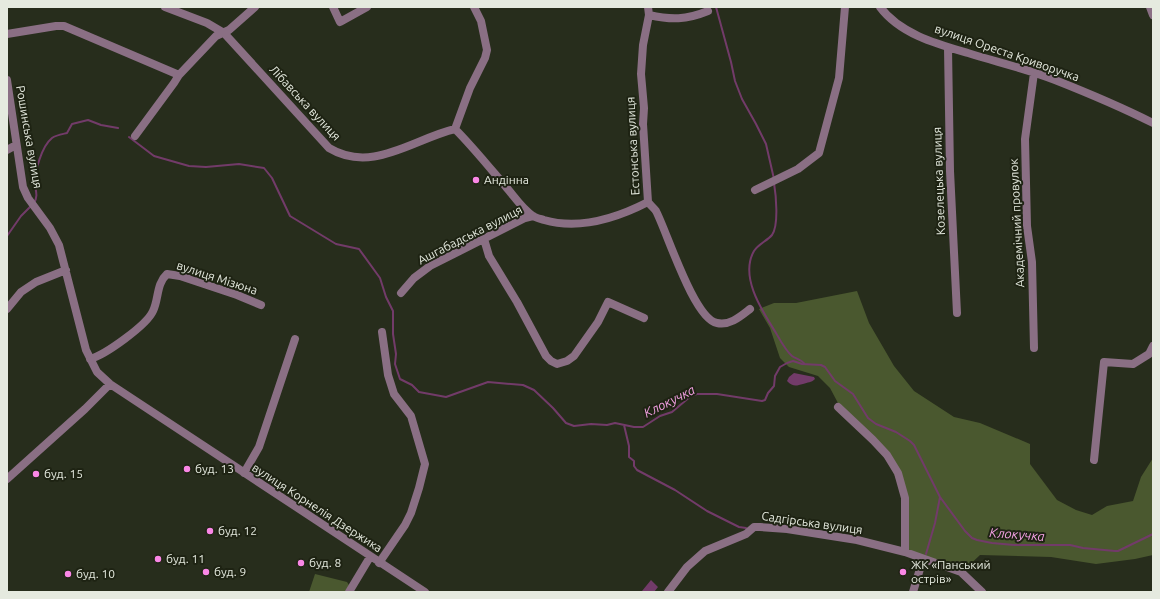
<svg xmlns="http://www.w3.org/2000/svg" width="1160" height="599" font-family="Ubuntu,sans-serif">
  <style>
    .green { fill: #4a582f }
    .water { fill: #723b69 }
    .lines { fill: none; stroke-linecap: round; stroke-linejoin: round }
    .stream { stroke: #723b69; stroke-width: 2 }
    .minor { stroke: #8a6f84; stroke-width: 8 }
    .poi-dot { fill: #fa87e6; stroke: #1e2313; stroke-width: 1.5 }
    .labels { text-anchor: middle; stroke-width: 4; stroke-linejoin: round; paint-order: stroke }
    .street-label { font-size: 12px; fill: #e5eadf; stroke: #1e2313 }
    .poi-label { font-size: 12px; fill: #e5eadf; stroke: #1e2313; text-anchor: start }
    .water-label { font-size: 13px; font-style: italic; fill: #f4a1e4; stroke: #1e2313 }
  </style>
  <rect width="100%" height="100%" fill="#272d1c"/>
  <path class="green" d="M857,291l12,32 25,43 20,25 40,26 26,6 50,21v20l27,36 19,10 16,5 15,-9 26,-5 8,-24 12,-19v97l-18,4 -39,5 -45,-7 -71,-2 -19,18 -57,-21v-54l-18,-43 -48,-52 -8,-15 -12,-12 -29,-9 -9,-9 -10,-30 -11,-19 15,-6h22z
    M315,574l32,8 2,3 -2,6 -38,1z"/>
  <path class="water" d="M794,373l20,4 1,2c-4,4 -7,3 -12,5 -7,2 -10,3 -16,-3l2,-4z
    M651,580l7,7 -4,5h-11l-1,-1z"/>
  <g class="lines">
    <path class="stream" d="M716,7l15,55 4,19 7,18 14,25 10,20 8,35
      M129,137l25,19 35,10 17,1 33,-3 25,4 8,10 18,38 46,28 23,5 21,29 6,19 7,14v23l3,20 -1,10 5,15 12,6 7,7 27,5 42,-15 35,3 11,5 19,18 13,15 8,3 17,-2 16,1 8,-2 19,4h9l17,-11 12,-4 19,-16 6,-2h20l45,7 3,-1 3,-7 6,-7 1,-10 5,-9 7,-4 6,-2 9,3 19,1 4,2 10,14 18,13 15,24 8,6 20,8 14,9 4,4 26,52 25,34 7,7 5,2 15,3 22,2h56l13,3 32,3h3l35,-17
      M774,183c2,12 5,42 -2,52 -5,6 -14,9 -18,16 -15,26 9,61 22,82 4,7 10,18 16,23 4,3 9,3 13,8
      M34,203c4,-7 2,-11 1,-18 -1,-13 7,-39 17,-47 4,-3 11,-4 15,-5l5,-9 16,-4 13,5 17,3
      M7,236l14,-20 10,-10
      M7,250v11
      M624,425l5,21v11l5,4v5l3,4 38,20 32,21 32,16 7,1
      M926,554l9,-31 5,-26"/>
    <path class="minor" d="M165,7l42,16 17,10 105,115c43,26 84,-9 126,-19 18,18 34,38 51,58 8,9 16,22 27,29 3,2 8,3 11,4 35,10 73,-2 104,-18
      M333,7l7,15 27,-15
      M648,7l1,8 -6,30 -2,29 3,34 -1,16 5,78c2,3 6,6 8,9 11,21 38,108 61,112 13,3 24,-7 33,-14
      M880,7c20,27 57,37 88,46 29,9 59,16 87,27 33,13 66,27 98,43
      M1150,7l3,8
      M649,15c22,5 37,5 59,-4
      M7,34l49,-8h8l115,49
      M948,48l2,123 7,142
      M1034,73l-9,66 2,87 5,36 2,86
      M7,80l16,107 5,11 22,30 9,17 27,105 11,22 13,12 315,208
      M455,129l15,-41 15,-30 2,-8 -6,-29 -7,-14
      M135,136l39,-53 5,-8 37,-39 13,-6 26,-23
      M7,150l9,-5
      M755,190l43,-21 21,-16 20,-75 6,-71
      M484,239l5,17 28,46 29,54 5,5 6,3 10,-3 7,-5 24,-34 10,-20 36,16
      M401,293l13,-15 16,-12 95,-48 8,-2
      M7,309l14,-17 15,-10 30,-12
      M90,359c15,-4 57,-34 63,-48 6,-12 3,-27 14,-37l13,2 57,19 24,10
      M838,407l35,33 14,15 11,18 7,25v54
      M1094,460l10,-98 29,2 16,-10 4,-8
      M244,473l15,-26 36,-108
      M7,479l78,-70 25,-25
      M379,563l26,-38 6,-12 8,-25 6,-24 -14,-48 -17,-22 -6,-19 -6,-43
      M349,592l21,-35
      M668,592l19,-25 18,-16 41,-17 8,-7h6l27,2 70,11 48,12 56,20 21,20
      M913,592l10,-33"/>
  </g>
  <g class="poi-dot">
    <circle cx="476" cy="180" r="4"/>
    <circle cx="187" cy="469" r="4"/>
    <circle cx="36" cy="474" r="4"/>
    <circle cx="210" cy="531" r="4"/>
    <circle cx="158" cy="559" r="4"/>
    <circle cx="301" cy="563" r="4"/>
    <circle cx="206" cy="572" r="4"/>
    <circle cx="903" cy="572" r="4"/>
    <circle cx="68" cy="574" r="4"/>
  </g>
  <g class="labels">
    <g class="street-label">
      <text transform="translate(1007 53) rotate(19)" y="4">вулиця Ореста Криворучка</text>
      <text transform="translate(305 103) rotate(47)" y="4">Лібавська вулиця</text>
      <text transform="translate(29 137) rotate(80)" y="4">Рошинська вулиця</text>
      <text transform="translate(633 146) rotate(-93)" y="4">Естонська вулиця</text>
      <text transform="translate(939 181) rotate(-92)" y="4">Козелецька вулиця</text>
      <text transform="translate(1017 223) rotate(-93)" y="4">Академічний провулок</text>
      <text transform="translate(470 235) rotate(-27)" y="4">Ашгабадська вулиця</text>
      <text transform="translate(217 278) rotate(18)" y="4">вулиця Мізюна</text>
      <text transform="translate(317 508) rotate(33)" y="4">вулиця Корнелія Дзержика</text>
      <text transform="translate(812 523) rotate(8)" y="4">Садгірська вулиця</text>
    </g>
    <g class="poi-label">
      <text x="484" y="184">Андінна</text>
      <text x="195" y="473">буд. 13</text>
      <text x="44" y="478">буд. 15</text>
      <text x="218" y="535">буд. 12</text>
      <text x="166" y="563">буд. 11</text>
      <text x="309" y="567">буд. 8</text>
      <text x="911" y="569">ЖК «Панський<tspan x="911" dy="14">острів»</tspan></text>
      <text x="214" y="576">буд. 9</text>
      <text x="76" y="578">буд. 10</text>
    </g>
    <g class="water-label">
      <text transform="translate(669 401) rotate(-27)" y="5">Клокучка</text>
      <text transform="translate(1017 534) rotate(4)" y="5">Клокучка</text>
    </g>
  </g>
  <rect width="1160" height="599" fill="none" stroke="#e5eadf" stroke-width="16"/>
</svg>
